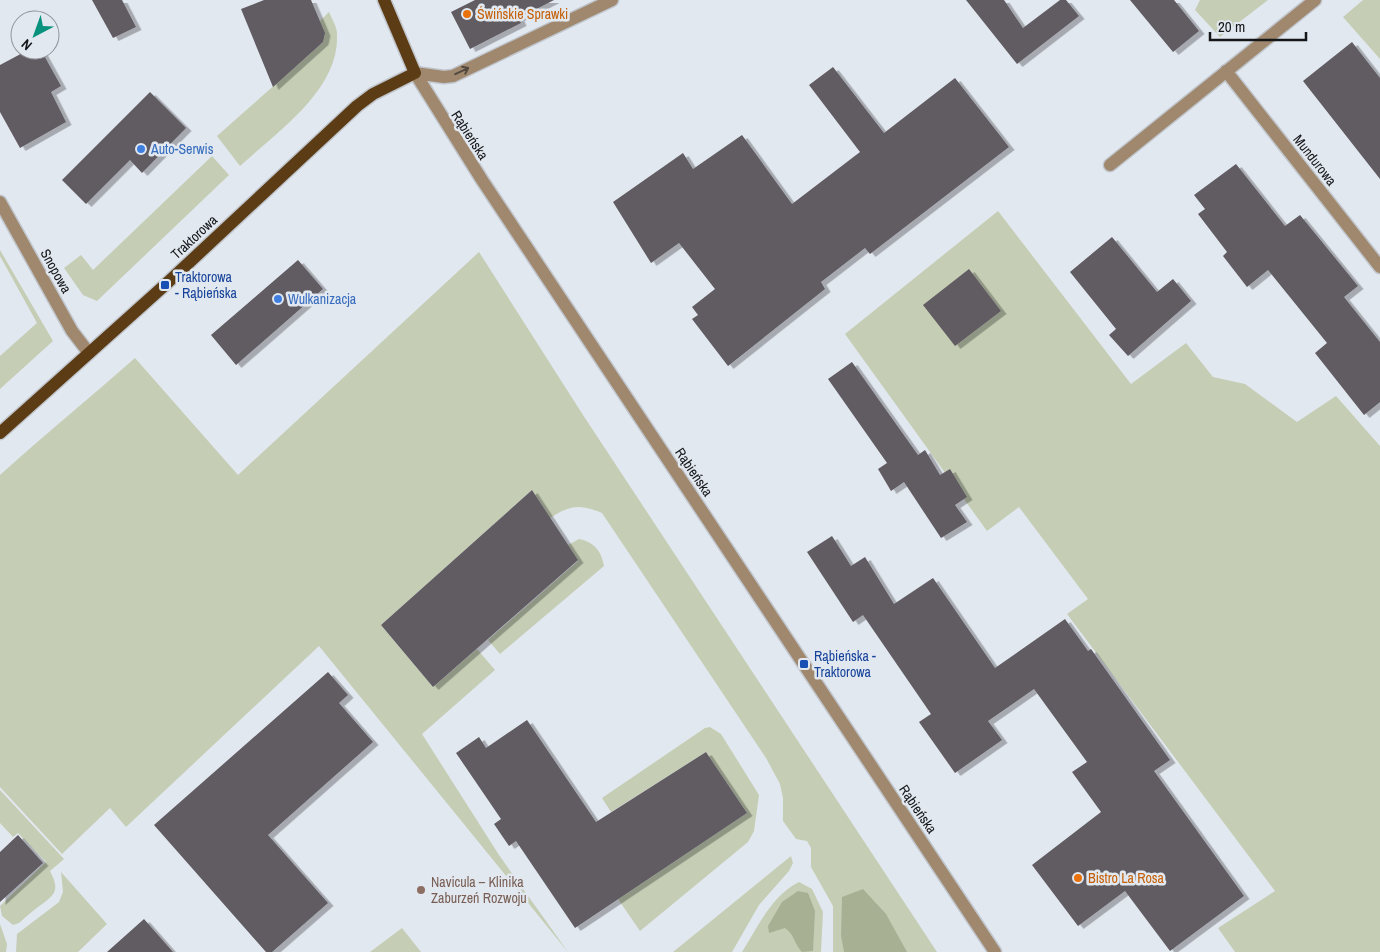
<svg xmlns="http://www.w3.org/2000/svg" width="1380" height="952" font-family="'Archivo Narrow',sans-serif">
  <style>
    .green { fill: #c5cdb4 }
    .forest { fill: #a7b093 }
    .building { fill: #605b62; filter: url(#shadow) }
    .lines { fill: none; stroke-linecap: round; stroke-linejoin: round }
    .minor-casing { stroke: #c1c6cd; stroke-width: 15 }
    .major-casing { stroke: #c1c6cd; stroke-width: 15 }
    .minor { stroke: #9f886e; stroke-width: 12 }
    .major { stroke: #5c3c14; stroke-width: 12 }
    .oneway { stroke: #53493f }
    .food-dot { fill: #e8710a; stroke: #e2e8f0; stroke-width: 2 }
    .shop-dot { fill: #3f7fe0; stroke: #e2e8f0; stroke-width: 2 }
    .transit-dot { fill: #1a4fb4; stroke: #e2e8f0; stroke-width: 2 }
    .education-dot { fill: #8d6e63; stroke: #e2e8f0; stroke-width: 2 }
    .labels { text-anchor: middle; stroke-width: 5; stroke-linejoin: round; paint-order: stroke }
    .food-label { font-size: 14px; fill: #c56008; stroke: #e2e8f0; text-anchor: start }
    .street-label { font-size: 14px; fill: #141618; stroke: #e2e8f0 }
    .shop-label { font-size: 14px; fill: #366cbe; stroke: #e2e8f0; text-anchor: start }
    .transit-label { font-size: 14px; fill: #164399; stroke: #e2e8f0; text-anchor: start }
    .education-label { font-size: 14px; fill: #785e54; stroke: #e2e8f0; text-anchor: start }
  </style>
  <defs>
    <filter id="shadow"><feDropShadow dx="5.5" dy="3" stdDeviation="0" flood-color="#0004"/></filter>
  </defs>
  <rect width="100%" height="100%" fill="#e2e8f0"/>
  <path class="green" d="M1200,0h68l-48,37 -25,-27z
    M1363,0h17v59l-37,-42z
    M329,12c3,7 8,15 8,22 3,56 -60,98 -97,132l-23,-30 106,-94 -3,-21z
    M212,156l17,19 -132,126 -14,-6 -19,-27 17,-13 12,15z
    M998,211l133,173 55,-41 27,34 32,7 52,38 39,-26 44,50v506h-145l-17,-24 57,-37 -208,-277 21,-15 -69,-92 -32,24 -142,-197z
    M0,250l53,91 -53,48v-33l37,-33 -37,-67z
    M479,252l104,163 354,537h-104v-46l-22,-39v-19l-4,-7 -11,-2 -13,-18v-23l-3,-14 -14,-26 -164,-245c-22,-9 -32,-8 -52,5l-18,-28 -151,135 52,62 44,-38 18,21 -73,64 77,121 69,97 -249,-306 -193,181 -16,-19 -48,46 -62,-67v-312c44,-40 90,-77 135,-117l103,117z
    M579,539c15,3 22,11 25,27l-104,88 -12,-14 90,-79 -10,-16z
    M710,727l11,7 38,61 -5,36 -6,11 -108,89 -22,-32 129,-86 -41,-61 -95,60 -9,-14 103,-70z
    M0,790l64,69 -14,12c11,21 4,24 -12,36 -7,5 -13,11 -19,16l-6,2 -11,-9 -2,-10 46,-44 -28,-29 -5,4 -13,-14z
    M791,856l2,7 -4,8 -30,34 -27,47h-59z
    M61,872l46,52 -29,28h-62l1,-18 42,-32 4,-10z
    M799,882l13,7 11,23 -2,40h-79c16,-25 29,-56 57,-70z
    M0,924l7,20 -1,8h-6z
    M402,928l19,24h-51z"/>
  <path class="forest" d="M863,889l23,25 21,38h-63l-3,-16 1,-39z
    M798,891l10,2 7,18 -2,40 -11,1c-8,-8 -7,-17 -17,-24l-16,5 -1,-7 14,-24z"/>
  <path class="building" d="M92,0h30l14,27 -23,11z
    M264,0h47l14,33 -2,9 -50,45 -32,-78z
    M475,0h79l-35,18 2,5 -51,26 -19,-37z
    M966,0h38l19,28 37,-28h6l13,16 -62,48z
    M1130,0h44l25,31 -26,21z
    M1352,42l28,36v101l-77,-98z
    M28,50h13l20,36 -10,6 15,30 -46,26 -20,-36v-47z
    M833,67l51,66 71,-55 54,69 -139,107 -5,-6 -44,34 4,7 -97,77 -36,-47 6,-4 -6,-8 23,-18 -36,-46 -28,20 -38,-61 70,-49 10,16 49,-34 50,69 68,-52 -51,-67z
    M150,92l36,36 -44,45 -12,-13 -44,44 -24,-24z
    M1236,164l49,62 15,-11 58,71 -14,11 36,45v60l-16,13 -49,-62 12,-10 -59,-73 -21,17 -24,-31 4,-4 -29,-38 7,-5 -11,-14z
    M1112,237l45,55 16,-13 18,22 -63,55 -19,-21 7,-6 -46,-57z
    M298,260l25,29 -87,76 -25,-30z
    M969,269l32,42 -46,35 -32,-41z
    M852,362l66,93 7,-5 15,25 10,-6 17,28 -12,8 12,17 -26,16 -37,-56 -13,9 -13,-22 9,-6 -59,-84z
    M532,490l46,70 -145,127 -52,-62z
    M832,536l19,30 14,-9 29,47 39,-26 62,90 70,-49 23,32 3,-2 79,111 -16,11 90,125 -74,55 -45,-60 -47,35 -46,-61 69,-53 -29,-40 15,-10 -53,-73 -46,32 14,19 -47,33 -36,-51 12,-8 -68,-99 -10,7 -46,-70z
    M328,672l20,23 -9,8 34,39 -105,93 60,68 -56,49h-6l-112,-127z
    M527,720l69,102 110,-70 41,61 -172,115 -59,-87 -7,5 -15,-22 7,-5 -45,-66 23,-16 7,11z
    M18,835l25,28 -43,39v-50z
    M144,919l29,33h-66z"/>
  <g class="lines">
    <defs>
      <path id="minor" d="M1226,71l154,196
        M415,73l67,107 513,772
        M415,73l29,4 9,-1 159,-76
        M1110,165l205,-165
        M0,202l72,129 17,22"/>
      <path id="major" d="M0,433l165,-148 192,-179 16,-12 42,-21 -31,-73"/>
    </defs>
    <use href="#minor" class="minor-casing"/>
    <use href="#major" class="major-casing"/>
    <use href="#minor" class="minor"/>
    <use href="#major" class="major"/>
  </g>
  <defs><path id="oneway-shaft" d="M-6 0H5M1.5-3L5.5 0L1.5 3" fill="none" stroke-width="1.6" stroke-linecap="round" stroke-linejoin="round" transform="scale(1.25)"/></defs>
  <use class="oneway" href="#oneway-shaft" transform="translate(462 71) rotate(-25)"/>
  <g class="food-dot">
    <circle cx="467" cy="14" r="5"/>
    <circle cx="1078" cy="878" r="5"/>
  </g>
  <g class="shop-dot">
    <circle cx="141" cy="149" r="5"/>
    <circle cx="278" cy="299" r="5"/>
  </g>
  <g class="transit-dot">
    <rect x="160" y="280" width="10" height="10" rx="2.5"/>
    <rect x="799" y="659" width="10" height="10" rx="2.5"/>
  </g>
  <circle class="education-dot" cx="421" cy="890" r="5"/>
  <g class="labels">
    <g class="food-label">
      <text x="477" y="19">Świńskie Sprawki</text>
      <text x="1088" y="883">Bistro La Rosa</text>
    </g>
    <g class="street-label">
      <text transform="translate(470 135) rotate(57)" y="5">Rąbieńska</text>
      <text transform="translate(1315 160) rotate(52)" y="5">Mundurowa</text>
      <text transform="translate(194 237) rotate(-43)" y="5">Traktorowa</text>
      <text transform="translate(56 271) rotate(61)" y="5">Snopowa</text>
      <text transform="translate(694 472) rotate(56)" y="5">Rąbieńska</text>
      <text transform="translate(918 809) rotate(56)" y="5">Rąbieńska</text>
    </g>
    <g class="shop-label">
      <text x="151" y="154">Auto-Serwis</text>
      <text x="288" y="304">Wulkanizacja</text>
    </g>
    <g class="transit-label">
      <text x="175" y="282">Traktorowa<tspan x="175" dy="16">- Rąbieńska</tspan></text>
      <text x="814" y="661">Rąbieńska -<tspan x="814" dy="16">Traktorowa</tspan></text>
    </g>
    <g class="education-label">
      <text x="431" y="887">Navicula – Klinika<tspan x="431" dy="16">Zaburzeń Rozwoju</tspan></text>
    </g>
  </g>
  <g transform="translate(35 35) rotate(221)"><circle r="24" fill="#e2e8f0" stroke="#90949a"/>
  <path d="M0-4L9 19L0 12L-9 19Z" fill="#08917c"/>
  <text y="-8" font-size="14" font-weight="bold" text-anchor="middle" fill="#141618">N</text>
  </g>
  <path d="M1210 32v8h96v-8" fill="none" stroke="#141618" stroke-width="2.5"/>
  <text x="1218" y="32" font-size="15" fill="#141618" stroke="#e2e8f0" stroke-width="4" paint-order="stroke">20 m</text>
</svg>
